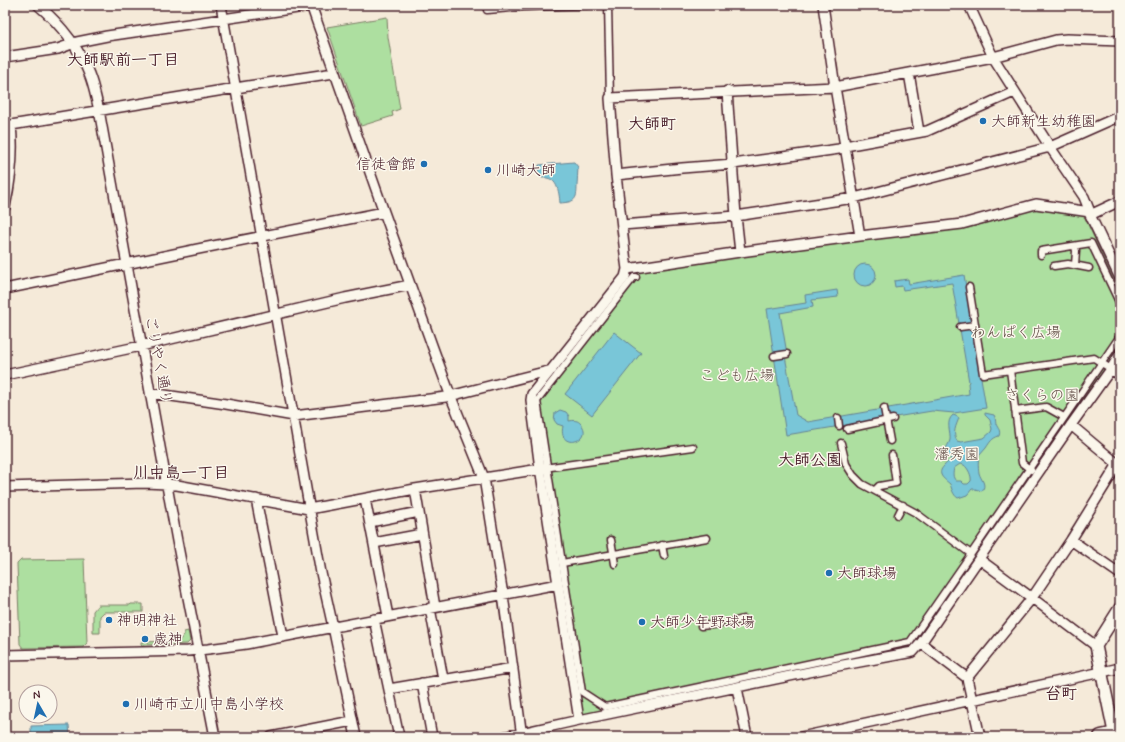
<svg xmlns="http://www.w3.org/2000/svg" width="1125" height="742" font-family="Mynerve,'Klee One',sans-serif">
  <style>
    .green { fill: #addfa0; stroke: #7c7f66 }
    .water { fill: #79c6d8; stroke: #668393; fill-rule: evenodd }
    .lines { fill: none; stroke-linecap: round; stroke-linejoin: round }
    .pedestrian-casing { stroke: #4a1f2b; stroke-width: 9 }
    .minor-casing { stroke: #4a1f2b; stroke-width: 12 }
    .tertiary-casing { stroke: #4a1f2b; stroke-width: 14 }
    .trunk-casing { stroke: #4a1f2b; stroke-width: 17 }
    .pedestrian { stroke: #fbf7ec; stroke-width: 6 }
    .minor { stroke: #fbf7ec; stroke-width: 9 }
    .tertiary { stroke: #fbf7ec; stroke-width: 11 }
    .trunk { stroke: #fbf7ec; stroke-width: 14 }
    .poi-dot { fill: #1f6fb2; stroke: #fbf7ec; stroke-width: 1.5 }
    .labels { text-anchor: middle; stroke-width: 3; stroke-linejoin: round; paint-order: stroke }
    .poi-label { font-size: 15px; fill: #4a1f2b; stroke: #fbf7ec; text-anchor: start }
    .park-label { font-size: 15px; fill: #634f48; stroke: #fbf7ec }
    .street-label { font-size: 15px; fill: #4a1f2b; stroke: #fbf7ec }
    .neighbourhood-label { font-size: 16px; font-weight: bold; fill: #4a1f2b; stroke: #fbf7ec }
  </style>
  <rect width="100%" height="100%" fill="#f5ead9"/>
  <filter id="ink" filterUnits="userSpaceOnUse"><feTurbulence type="fractalNoise" baseFrequency=".025" numOctaves="2"/><feDisplacementMap in="SourceGraphic" scale="8" xChannelSelector="R" yChannelSelector="G"/><feConvolveMatrix kernelMatrix="1 2 1 2 8 2 1 2 1" color-interpolation-filters="sRGB"/></filter>
  <g filter="url(#ink)">
    <path class="green" d="M387,17l1,20 12,72 -8,3 1,4 -32,10 -34,-99z
      M1033,209l51,7 36,77v54l-208,299 -327,68 -4,-2 -47,-315 101,-125 218,-32 115,-12z
      M84,559l3,84 -4,4 -60,1 -3,-4 -3,-80 4,-4z
      M131,604h12v8h-39l-4,4v17h-7v-22l5,-6h32z
      M188,631l2,10 -3,3 -46,1v-3l38,-1 5,-6v-3z"/>
    <path class="water" d="M574,162l4,5c0,6 -1,13 -1,19 0,14 -2,16 -17,17 -1,-12 -3,-27 -18,-25l-4,-5 1,-8z
      M854 275a11 11 0 1 1 22 0a11 11 0 1 1-22 0Z
      M964,275l22,133 -32,5 -22,-2 -146,24 -19,-126 39,-6 -1,-8 32,-5 1,7 -26,3 1,7 -33,6 7,41 -2,2 11,59 12,7 161,-28 -1,-11 1,-1 -17,-99 -49,7 -1,-4 -7,1 -1,-6 14,-2 1,5z
      M614,332l27,21 -49,62 -27,-21z
      M560,410l6,2 3,4v5c5,-1 9,-1 12,3 14,17 -24,28 -18,2l-6,-2 -3,-4 1,-7z
      M985,413l9,2c2,3 1,5 2,9 2,5 5,6 3,12 -7,2 -9,6 -13,12 -2,3 -5,5 -7,8 -1,5 -1,11 0,17 2,7 8,11 3,18l-7,-2h-3l-5,6 -9,3c-5,-3 -6,-9 -8,-14 -6,-5 -14,-10 -6,-18 2,-3 5,-4 7,-7l-6,-7c1,-5 4,-8 5,-12 1,-9 -5,-18 3,-25l3,1 3,2c-3,8 -7,15 -2,23l4,1 23,-4 7,-6 1,-3 -2,-9 -5,-5zM960,464l4,1c4,3 8,11 7,16l-3,3h-4l-3,-3h-5c-4,-4 -3,-8 -2,-13z
      M69,725l1,12h-39v-11z"/>
    <g class="lines">
      <defs>
        <path id="pedestrian" d="M608,5l2,93
          M487,10l37,-3 63,-2
          M1075,246l1,5 -1,14
          M1041,255v-4l50,-8 29,61
          M1054,266l14,-2 21,4
          M636,277h-2l-97,124 45,291 23,15 305,-65 61,-88 149,-218
          M969,287l14,87 111,-16 17,11
          M960,327l15,-2
          M774,356l13,-2
          M1010,370l12,93 9,7
          M884,408l6,33
          M1015,411l31,-4 18,10
          M838,418l1,8
          M847,429l46,-10
          M841,443l5,21 7,11 9,9 54,29 55,41
          M544,468l149,-21
          M875,490l4,-4 17,-3 -4,-28
          M898,515l5,-10
          M611,540l4,24
          M662,545l2,11
          M562,563l145,-25
          M732,622l11,-3
          M701,626l19,-2"/>
        <path id="minor" d="M38,5c22,19 41,42 51,69 5,12 7,25 10,36l78,431 38,196
          M221,5l90,512 10,56 12,54 23,110
          M311,5l73,207 49,136 18,49 33,81 19,117 19,142
          M823,5l12,82 10,59 15,90
          M969,5l24,52 57,90 34,50 6,15
          M5,57l53,-8 19,-7 30,-6 204,-30
          M909,73l10,59
          M727,91l9,125 4,36
          M5,126l243,-40 86,-13
          M616,175l66,-7 51,-4 106,-15 6,-3 82,-15 87,-39
          M5,207c6,-27 9,-54 6,-82
          M1090,215l30,-14
          M622,225l114,-9 118,-18 196,-51 70,-31
          M627,269l-1,-7 -10,-87 -6,-77 225,-11 158,-30 63,-17 11,-1 53,2
          M1120,278l-29,-61 -1,-5 -54,-8 -74,20 -102,12 -120,16 -113,17 -2,8 -93,117 -1,6 8,61 40,259 259,-54 75,-14 8,-9 150,-218 40,-56 9,-15
          M5,289l193,-40 186,-37
          M1111,369l9,6
          M5,375l136,-29 204,-48 65,-13
          M151,393l75,11 68,12 152,-19 106,-27
          M1071,425l49,41
          M5,487l140,-4 22,1 10,1 132,24 106,-20 125,-20
          M415,489l20,118
          M256,499l27,137
          M365,499l23,117
          M370,522l49,-10
          M1071,540l49,34
          M374,543l48,-9
          M979,559l53,39 64,48
          M430,608l13,71
          M374,619l25,118
          M921,643l46,35 13,59
          M5,655l183,-4 20,-2 38,-5 312,-60
          M967,678l65,-80 39,-58 47,-76
          M422,683l10,54
          M737,688l10,49
          M389,689l124,-21
          M271,737l81,-16
          M503,737l76,-17
          M801,737l319,-69"/>
        <path id="tertiary" d="M1115,737l-19,-91 24,-38"/>
        <path id="trunk" d="M1101,737l19,-4"/>
      </defs>
      <use href="#pedestrian" class="pedestrian-casing"/>
      <use href="#minor" class="minor-casing"/>
      <use href="#tertiary" class="tertiary-casing"/>
      <use href="#trunk" class="trunk-casing"/>
      <use href="#pedestrian" class="pedestrian"/>
      <use href="#minor" class="minor"/>
      <use href="#tertiary" class="tertiary"/>
      <use href="#trunk" class="trunk"/>
    </g>
  </g>
  <g class="poi-dot">
    <circle cx="983" cy="121" r="4"/>
    <circle cx="424" cy="164" r="4"/>
    <circle cx="488" cy="170" r="4"/>
    <circle cx="829" cy="573" r="4"/>
    <circle cx="109" cy="620" r="4"/>
    <circle cx="642" cy="622" r="4"/>
    <circle cx="145" cy="639" r="4"/>
    <circle cx="126" cy="704" r="4"/>
  </g>
  <g class="labels">
    <g class="poi-label">
      <text x="991" y="126">大師新生幼稚園</text>
      <text x="416" y="169" text-anchor="end">信徒會館</text>
      <text x="496" y="175">川崎大師</text>
      <text x="837" y="578">大師球場</text>
      <text x="117" y="625">神明神社</text>
      <text x="650" y="627">大師少年野球場</text>
      <text x="153" y="644">歳神</text>
      <text x="134" y="709">川崎市立川中島小学校</text>
    </g>
    <g class="park-label">
      <text x="1016" y="337">わんぱく広場</text>
      <text x="737" y="380">こども広場</text>
      <text x="1042" y="400">さくらの園</text>
      <text x="957" y="459">瀋秀園</text>
    </g>
    <g class="street-label">
      <text transform="translate(159 360) rotate(79)" y="5">ごりやく通り</text>
    </g>
    <g class="neighbourhood-label">
      <text x="123" y="65">大師駅前一丁目</text>
      <text x="652" y="129">大師町</text>
      <text x="810" y="465">大師公園</text>
      <text x="181" y="478">川中島一丁目</text>
      <text x="1061" y="699">台町</text>
    </g>
  </g>
  <rect width="1125" height="742" fill="none" stroke="#fbf7ec" stroke-width="20"/>
  <rect x="10" y="10" width="1105" height="722" fill="none" stroke="#4a1f2b" stroke-width="1.5" filter="url(#ink)"/>
  <g transform="translate(38 704) rotate(351)"><circle r="19" fill="#fbf7ec" stroke="#b4a19f"/>
  <path d="M0-3L7 15L0 10L-7 15Z" fill="#1f6fb2"/>
  <text y="-6" font-size="11" font-weight="bold" text-anchor="middle" fill="#4a1f2b">N</text>
  </g>
</svg>
